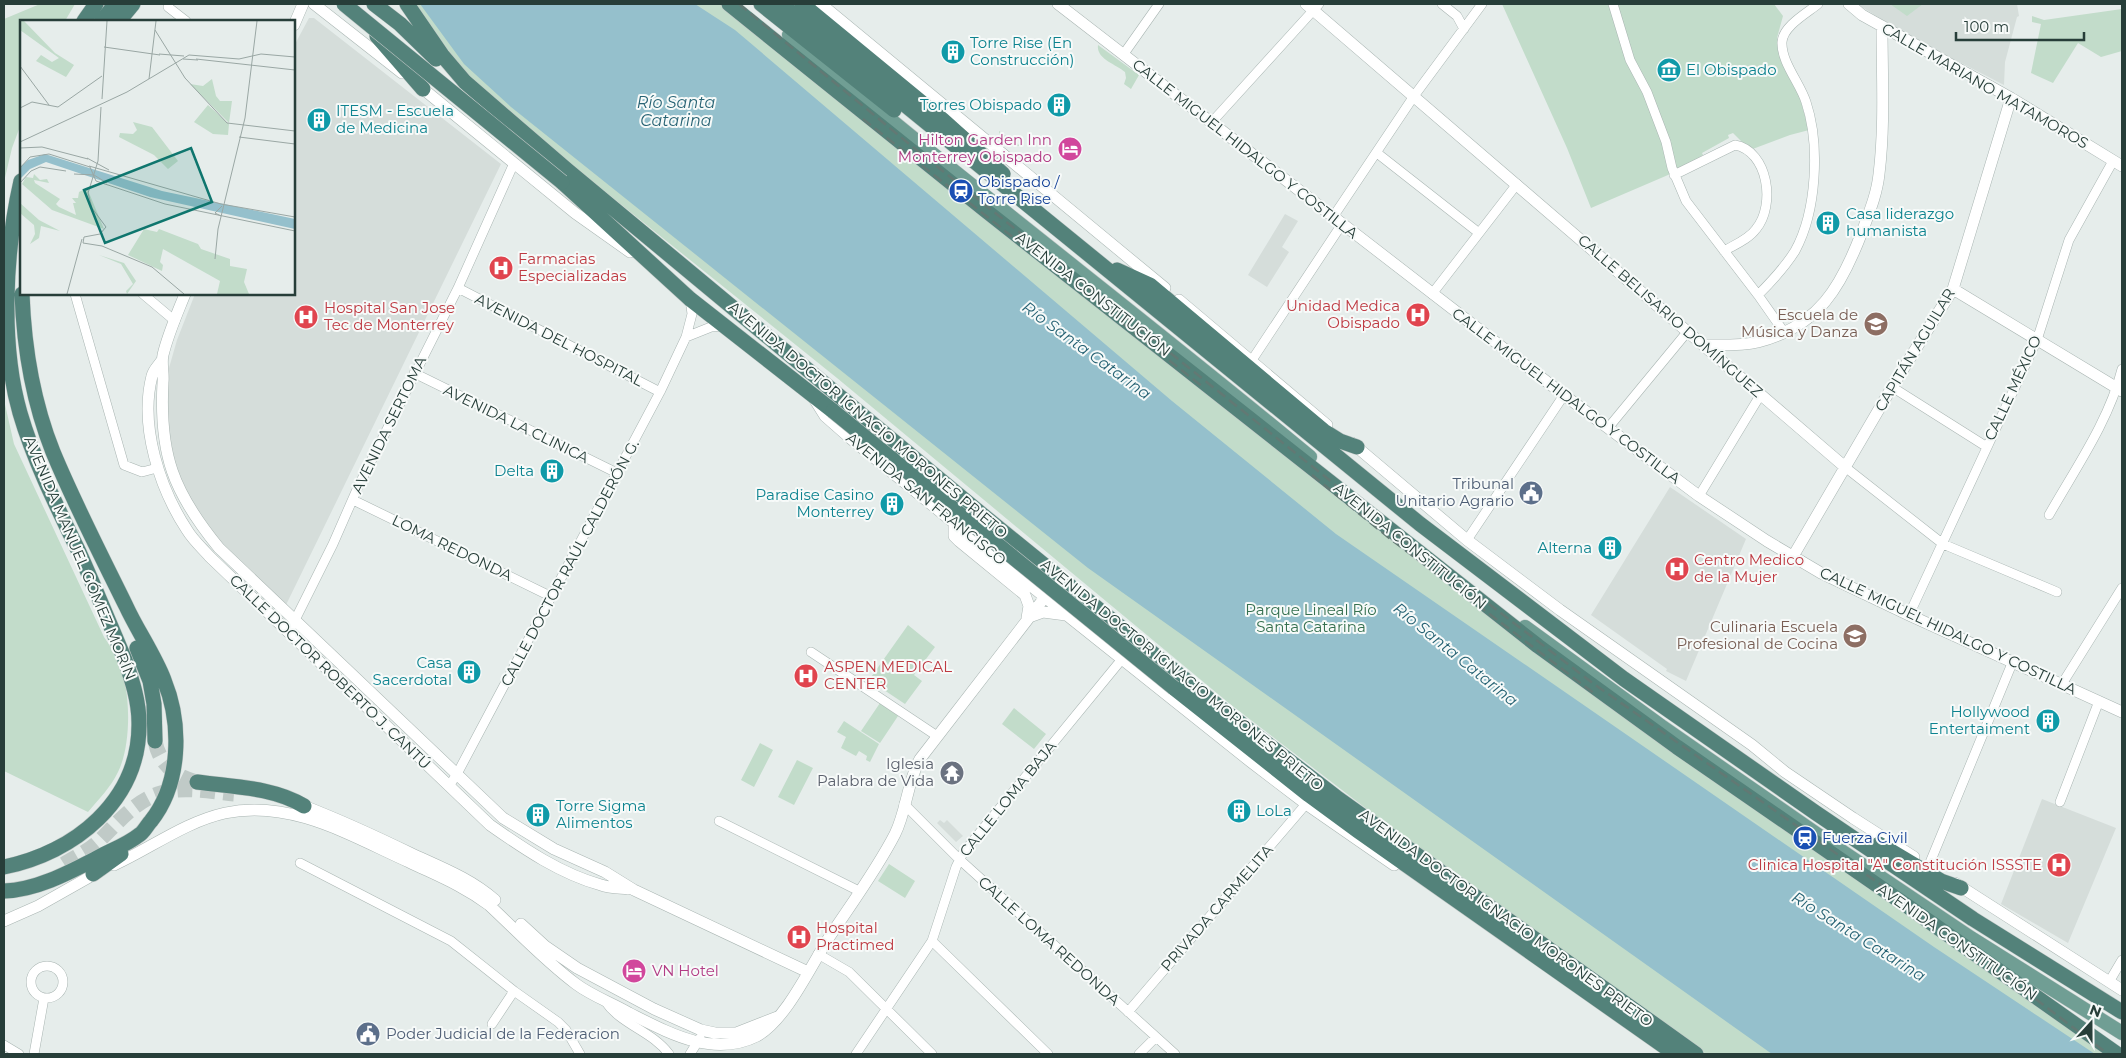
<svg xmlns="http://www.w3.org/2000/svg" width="2126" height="1058" font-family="Montserrat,sans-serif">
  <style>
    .built { fill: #d5ddda }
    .green { fill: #c2dcca }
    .water { fill: #95c0cc }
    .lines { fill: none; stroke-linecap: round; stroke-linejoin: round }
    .trunk-tunnel { stroke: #c0cac7; stroke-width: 15; stroke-dasharray: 15 8; stroke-linecap: butt }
    .minor-casing { stroke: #a9b5b2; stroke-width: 10 }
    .tertiary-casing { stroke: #a9b5b2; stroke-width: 12 }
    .primary-casing { stroke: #c3c9c8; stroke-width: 15 }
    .trunk-casing { stroke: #c3c9c8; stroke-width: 16 }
    .minor { stroke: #fff; stroke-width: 9 }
    .tertiary { stroke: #fff; stroke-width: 11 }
    .primary { stroke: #709e94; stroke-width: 14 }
    .trunk { stroke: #53827a; stroke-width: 15 }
    .rail { stroke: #627974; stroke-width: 2.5; stroke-dasharray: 10 5; stroke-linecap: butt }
    .trunk-bridge-casing { stroke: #c3c9c8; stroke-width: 16; stroke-linecap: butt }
    .trunk-bridge { stroke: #53827a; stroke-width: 15 }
    .labels { text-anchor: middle; stroke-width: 4; stroke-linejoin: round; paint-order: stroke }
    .culture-label { font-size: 15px; fill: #0d838f; stroke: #f7faf9; text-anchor: start }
    .street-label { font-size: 15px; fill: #273e39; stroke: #f7faf9 }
    .hotel-label { font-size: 15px; fill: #b23c85; stroke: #f7faf9; text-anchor: end }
    .transit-label { font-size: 15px; fill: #164399; stroke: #f7faf9; text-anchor: start }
    .health-label { font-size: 15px; fill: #be3a42; stroke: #f7faf9; text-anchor: start }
    .education-label { font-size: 15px; fill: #785e54; stroke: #f7faf9; text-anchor: end }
    .service-label { font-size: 15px; fill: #4e5e75; stroke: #f7faf9; text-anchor: end }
    .park-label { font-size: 15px; fill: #35704f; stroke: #f7faf9 }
    .worship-label { font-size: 15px; fill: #5b616d; stroke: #f7faf9; text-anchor: end }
    .water-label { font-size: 16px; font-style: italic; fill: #276374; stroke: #f7faf9 }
    .inset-road { fill: none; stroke: #9aa7a4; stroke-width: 1 }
    .view { fill: #0f766e; fill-opacity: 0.15; stroke: #0f766e; stroke-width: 2.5 }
    .inset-edge { fill: none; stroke: #273e39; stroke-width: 2.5 }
  </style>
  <rect width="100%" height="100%" fill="#e6edeb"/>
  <path class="built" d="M1857,4h160l2,12 -2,1 -12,45 -1,23 -97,-50z
    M309,18h5l187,146 -216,443 -71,-67 -28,-42 -17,-48 -4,-68 12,-42 18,-46h99v-248z
    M1285,214l13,7 -16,26 7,5 -22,35 -19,-12z
    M1670,487l76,52 -60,142 -20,-10 1,-2 -76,-54z
    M2042,799l74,29 -48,115 -67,-39z
    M940,820l4,3 3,-3 16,16 -7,6 -19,-19z"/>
  <path class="green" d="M40,4h35l-10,17h-44v103l-9,24 -8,34v-163z
    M415,4h309l638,506 745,544h-401l-265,-188 -211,-162 -393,-326 -346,-278 -40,-45z
    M1502,4h272l9,12 -6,22 21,53 11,39 -19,5 -40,15 -17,-17 -5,2 1,3 -27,15 1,2 -28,17 -84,36 -24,-60z
    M1890,4h33l-16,12z
    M2122,9v42l-21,6 -23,-14 -25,40 -22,-10 10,-49 -9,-2v-6l12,4z
    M1098,45l41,30 -8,14 -7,-5 2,-6 -1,-6c-9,-8 -29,-13 -27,-27z
    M999,131l22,15h-10l-12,-9z
    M4,400l10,44 90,193c5,7 10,15 14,23 13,28 14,84 0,112 -7,15 -20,28 -30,40l-84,-41z
    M908,625l27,22 -21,28 8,6 -17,23 -36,-24z
    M880,703l18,13 -18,27 -19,-12z
    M1014,708l32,26 -12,15 -32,-25z
    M844,721l35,23 -9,18 -4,-2 1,-4 -8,-5 -3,5 -15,-8 5,-11 -9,-5z
    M760,743l13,7 -19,37 -13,-7z
    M797,760l16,8 -19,37 -16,-8z
    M889,864l26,17 -10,17 -27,-17z"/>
  <path class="water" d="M420,4h275l40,26 437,371 164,133 598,413 161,107h-323l-684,-486 -577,-461 -47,-43z"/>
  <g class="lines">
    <path class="trunk-tunnel" d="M155,741c4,22 20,36 42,41
      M64,864c11,-7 24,-13 33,-21 19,-18 37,-42 64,-50 23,-7 50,-1 73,1"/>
    <defs>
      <path id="minor" d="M1442,4l15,12 7,13
        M1613,4l17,56 17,32 19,50 6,26 14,33 72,94 26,37
        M168,7l18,14
        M1123,55l36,-51
        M1211,123l108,-119
        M1377,153l102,80
        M1674,175l61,-30c33,6 41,60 21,84 -7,10 -22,16 -32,22
        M1333,217l81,-121 68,-92
        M458,288l202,104
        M75,294l49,171 18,7 15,-4
        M143,294l32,27
        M1432,294l85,-110
        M1758,295c14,-14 27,-28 37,-44 22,-40 25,-107 11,-149 -6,-19 -25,-40 -24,-60 1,-16 25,-29 36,-38
        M686,337l25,-10 11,-1
        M1252,360l90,-136
        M414,373l205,101
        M1892,387l95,60
        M1608,428l80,-97
        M1845,467l98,77 114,48
        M1699,496l62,-102
        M353,500l199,97
        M2049,515c26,-46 60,-94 73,-146
        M1467,540l97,-145
        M1909,615l128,-275 32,-100 44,-79
        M289,632l44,-88 25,-57 100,-199 56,-125
        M811,652l126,84
        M2062,684l60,-96
        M449,786l8,-12 203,-382 26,-55 6,-23 -2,-15
        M2060,802l39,-101
        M904,804l55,55 216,195
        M719,821l140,70
        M300,863l151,78 63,50 44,31 8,8 14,24
        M1929,865l84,-204
        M932,941l116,113
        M818,954l31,18 83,82
        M31 982a16 16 0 1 1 32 0a16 16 0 1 1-32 0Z
        M2109,982l13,-22
        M605,1001c16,24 47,30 64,53
        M1128,1012l178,-208
        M492,1024l22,-33
        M4,1045l15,9
        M34,1054l10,-56
        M690,1054l10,-16
        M856,1054l76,-113 24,-74 7,-14 159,-194
        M1139,1054l17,-17"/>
      <path id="tertiary" d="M314,4l88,69
        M821,4l344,284
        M1058,4l506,391 135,101 68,45 54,32 88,42 213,97
        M1306,4l539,463
        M1849,4l13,11 149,83 111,68
        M294,25l9,-21
        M417,84l158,129 55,39
        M1953,289l169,102
        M185,294c-8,20 -17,40 -22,61 -2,9 1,18 0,27 -4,72 10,110 56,166l284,270 51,31 51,23 29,18 174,82
        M1179,300l148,125
        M1705,345c17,0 36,1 53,-3 61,-16 83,-55 104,-110 7,-19 15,-38 17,-58 6,-49 3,-99 3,-148
        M162,360c-3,5 -9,10 -10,16 -13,50 8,113 35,154 6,10 15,18 23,27l280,268c34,24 71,49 111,60 9,3 18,3 27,4
        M815,400l10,16 25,22 218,178 183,146 55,42 88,61
        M1352,443l115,97 93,70 192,135 33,27 68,46 61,39
        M954,522v14l5,5 66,54 4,11 -2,12
        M1792,558l100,-171 61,-98 58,-191
        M1029,617l14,-5 23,3
        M304,806c36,14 71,30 106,47 30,14 60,25 85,47
        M114,865c37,-17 71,-43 111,-52 66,-14 126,23 184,49 29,14 53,23 80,43 28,26 56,56 87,79 16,12 36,19 53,29 40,20 84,45 128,23 30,-17 54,-71 73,-100 22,-33 47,-67 65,-102 12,-24 12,-52 25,-75l125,-162
        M1955,883l167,107
        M4,921l34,-15 62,-35
        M521,924l24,22 32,22 77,41 47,21 14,3h21l41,-16"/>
      <path id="primary" d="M789,35c170,145 349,279 521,422
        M1525,627l136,99 170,118 140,94 151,95"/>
      <path id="trunk" d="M374,4l26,20 36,35
        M407,4l35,51 23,27 102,88 418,347 224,182 127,98 360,257
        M729,4l256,206 553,436 139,101 226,156 214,151
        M761,4l133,106
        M781,4l639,520 204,155 192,134 157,106 149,93
        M802,4l141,116 60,54
        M84,21l12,-17
        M102,21l13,-17
        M119,21l14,-17
        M377,36l46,53
        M562,182l128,117 143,112
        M1117,270l33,15 174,146 16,10 17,6
        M137,648l13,33 4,23 1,37
        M1174,688l135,107 49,36 317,223
        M197,782c35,5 76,5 107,24
        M1879,844l62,37 20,7
        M4,867c70,-14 136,-66 135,-144 0,-22 -7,-43 -14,-63 -15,-36 -30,-72 -46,-108 -22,-45 -45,-91 -59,-139 -20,-69 -15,-162 1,-232
        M93,874l28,-20
        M4,891c33,-1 66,-19 95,-34 13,-7 29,-13 40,-22 5,-3 8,-10 12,-14 30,-38 31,-97 13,-141 -9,-24 -27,-50 -38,-74 -25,-51 -51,-101 -73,-154 -20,-50 -29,-104 -31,-158"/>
    </defs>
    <use href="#minor" class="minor-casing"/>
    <use href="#tertiary" class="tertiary-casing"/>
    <use href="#primary" class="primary-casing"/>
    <use href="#trunk" class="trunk-casing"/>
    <use href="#minor" class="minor"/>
    <use href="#tertiary" class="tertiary"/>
    <use href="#primary" class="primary"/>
    <use href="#trunk" class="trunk"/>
    <path class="rail" d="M739,4l180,148 474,379 201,153 343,240 171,130
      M863,119l340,268
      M1312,475l76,62 207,157"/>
    <defs>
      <path id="trunk-bridge" d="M344,4l218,178
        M833,411l341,277"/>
    </defs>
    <use href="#trunk-bridge" class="trunk-bridge-casing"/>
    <use href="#trunk-bridge" class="trunk-bridge"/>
  </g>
  <defs>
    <symbol id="building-disc" viewBox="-11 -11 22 22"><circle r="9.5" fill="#0f9aa8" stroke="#f7faf9"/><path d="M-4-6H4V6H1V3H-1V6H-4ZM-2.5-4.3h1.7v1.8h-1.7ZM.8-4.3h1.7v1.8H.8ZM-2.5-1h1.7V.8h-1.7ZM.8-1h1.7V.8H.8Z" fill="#fff"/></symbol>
    <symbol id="museum-disc" viewBox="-11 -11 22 22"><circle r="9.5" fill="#0f9aa8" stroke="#f7faf9"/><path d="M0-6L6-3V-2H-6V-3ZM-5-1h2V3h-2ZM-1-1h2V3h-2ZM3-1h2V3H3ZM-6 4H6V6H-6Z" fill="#fff"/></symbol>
    <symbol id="hotel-disc" viewBox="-11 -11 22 22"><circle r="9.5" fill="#d1479c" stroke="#f7faf9"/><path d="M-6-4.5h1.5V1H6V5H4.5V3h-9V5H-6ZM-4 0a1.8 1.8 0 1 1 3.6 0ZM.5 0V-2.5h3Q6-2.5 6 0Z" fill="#fff"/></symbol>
    <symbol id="station-disc" viewBox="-11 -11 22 22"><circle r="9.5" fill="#1a4fb4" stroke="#f7faf9"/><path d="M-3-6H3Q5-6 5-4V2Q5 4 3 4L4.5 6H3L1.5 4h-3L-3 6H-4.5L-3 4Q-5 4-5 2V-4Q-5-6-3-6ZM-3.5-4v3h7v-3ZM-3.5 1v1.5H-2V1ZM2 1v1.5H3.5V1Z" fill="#fff"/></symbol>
    <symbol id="hospital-disc" viewBox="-11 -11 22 22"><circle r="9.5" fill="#e0444e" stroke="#f7faf9"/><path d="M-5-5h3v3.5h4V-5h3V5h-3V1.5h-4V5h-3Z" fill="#fff"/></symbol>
    <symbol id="school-disc" viewBox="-11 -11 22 22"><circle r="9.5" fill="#8d6e63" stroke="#f7faf9"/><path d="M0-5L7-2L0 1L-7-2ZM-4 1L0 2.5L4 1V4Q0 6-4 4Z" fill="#fff"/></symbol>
    <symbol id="civic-disc" viewBox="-11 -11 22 22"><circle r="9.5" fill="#5c6f8a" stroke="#f7faf9"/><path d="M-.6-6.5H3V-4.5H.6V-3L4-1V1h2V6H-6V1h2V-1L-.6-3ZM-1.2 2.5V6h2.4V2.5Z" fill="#fff"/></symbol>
    <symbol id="temple-disc" viewBox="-11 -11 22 22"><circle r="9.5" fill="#6b7280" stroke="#f7faf9"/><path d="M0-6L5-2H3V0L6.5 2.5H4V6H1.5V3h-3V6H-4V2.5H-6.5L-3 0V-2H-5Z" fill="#fff"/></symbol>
  </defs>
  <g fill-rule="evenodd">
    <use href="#building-disc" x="939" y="38" width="28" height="28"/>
    <use href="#museum-disc" x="1655" y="56" width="28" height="28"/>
    <use href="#building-disc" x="1045" y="91" width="28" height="28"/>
    <use href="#building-disc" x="305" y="106" width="28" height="28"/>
    <use href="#hotel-disc" x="1056" y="135" width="28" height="28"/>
    <use href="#station-disc" x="947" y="177" width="28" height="28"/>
    <use href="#building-disc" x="1814" y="209" width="28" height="28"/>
    <use href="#hospital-disc" x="487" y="254" width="28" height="28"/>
    <use href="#hospital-disc" x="1404" y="301" width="28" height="28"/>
    <use href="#hospital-disc" x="292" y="303" width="28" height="28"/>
    <use href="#school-disc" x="1862" y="310" width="28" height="28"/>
    <use href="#building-disc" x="538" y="457" width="28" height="28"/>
    <use href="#civic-disc" x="1517" y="479" width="28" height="28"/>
    <use href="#building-disc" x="878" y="490" width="28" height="28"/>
    <use href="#building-disc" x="1596" y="534" width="28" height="28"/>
    <use href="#hospital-disc" x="1663" y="555" width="28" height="28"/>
    <use href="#school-disc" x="1841" y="622" width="28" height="28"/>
    <use href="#building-disc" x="455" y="658" width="28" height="28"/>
    <use href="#hospital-disc" x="792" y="662" width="28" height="28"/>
    <use href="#building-disc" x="2034" y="707" width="28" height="28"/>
    <use href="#temple-disc" x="938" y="759" width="28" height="28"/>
    <use href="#building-disc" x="1225" y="797" width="28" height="28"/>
    <use href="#building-disc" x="524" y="801" width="28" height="28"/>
    <use href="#station-disc" x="1791" y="824" width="28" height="28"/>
    <use href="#hospital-disc" x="2045" y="851" width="28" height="28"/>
    <use href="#hospital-disc" x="785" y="923" width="28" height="28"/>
    <use href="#hotel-disc" x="620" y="957" width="28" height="28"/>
    <use href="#civic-disc" x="354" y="1020" width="28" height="28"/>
  </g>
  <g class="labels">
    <g class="culture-label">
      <text x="970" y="48">Torre Rise (En<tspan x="970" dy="17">Construcción)</tspan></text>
      <text x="1686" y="75">El Obispado</text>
      <text x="1042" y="110" text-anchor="end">Torres Obispado</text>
      <text x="336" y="116">ITESM - Escuela<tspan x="336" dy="17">de Medicina</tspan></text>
      <text x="1846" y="219">Casa liderazgo<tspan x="1846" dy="17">humanista</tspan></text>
      <text x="534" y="476" text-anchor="end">Delta</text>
      <text x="874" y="500" text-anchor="end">Paradise Casino<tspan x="874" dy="17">Monterrey</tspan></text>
      <text x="1592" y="553" text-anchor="end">Alterna</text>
      <text x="452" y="668" text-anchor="end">Casa<tspan x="452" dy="17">Sacerdotal</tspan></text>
      <text x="2030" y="717" text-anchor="end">Hollywood<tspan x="2030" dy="17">Entertaiment</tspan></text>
      <text x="556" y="811">Torre Sigma<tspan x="556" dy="17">Alimentos</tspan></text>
      <text x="1256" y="816">LoLa</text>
    </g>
    <g class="street-label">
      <text transform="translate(1985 86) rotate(30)" y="5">CALLE MARIANO MATAMOROS</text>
      <text transform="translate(1245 149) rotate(38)" y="5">CALLE MIGUEL HIDALGO Y COSTILLA</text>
      <text transform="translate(1093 294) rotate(38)" y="5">AVENIDA CONSTITUCIÓN</text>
      <text transform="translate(1670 316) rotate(41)" y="5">CALLE BELISARIO DOMÍNGUEZ</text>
      <text transform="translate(559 340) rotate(27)" y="5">AVENIDA DEL HOSPITAL</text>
      <text transform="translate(1915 350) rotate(-59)" y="5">CAPITÁN AGUILAR</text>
      <text transform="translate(2013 388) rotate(-65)" y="5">CALLE MÉXICO</text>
      <text transform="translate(1566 396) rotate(37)" y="5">CALLE MIGUEL HIDALGO Y COSTILLA</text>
      <text transform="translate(868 420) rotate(40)" y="5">AVENIDA DOCTOR IGNACIO MORONES PRIETO</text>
      <text transform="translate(516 424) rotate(26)" y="5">AVENIDA LA CLINICA</text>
      <text transform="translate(389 425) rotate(-64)" y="5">AVENIDA SERTOMA</text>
      <text transform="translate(926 499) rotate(39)" y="5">AVENIDA SAN FRANCISCO</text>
      <text transform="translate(1410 546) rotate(39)" y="5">AVENIDA CONSTITUCIÓN</text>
      <text transform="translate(452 548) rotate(26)" y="5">LOMA REDONDA</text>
      <text transform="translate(80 558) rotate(67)" y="5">AVENIDA MANUEL GÓMEZ MORÍN</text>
      <text transform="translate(570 563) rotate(-62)" y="5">CALLE DOCTOR RAÚL CALDERÓN G.</text>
      <text transform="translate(1948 631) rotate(25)" y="5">CALLE MIGUEL HIDALGO Y COSTILLA</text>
      <text transform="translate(330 672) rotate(44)" y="5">CALLE DOCTOR ROBERTO J. CANTÚ</text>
      <text transform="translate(1182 675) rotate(39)" y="5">AVENIDA DOCTOR IGNACIO MORONES PRIETO</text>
      <text transform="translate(1008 799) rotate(-51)" y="5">CALLE LOMA BAJA</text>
      <text transform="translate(1217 908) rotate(-49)" y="5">PRIVADA CARMELITA</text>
      <text transform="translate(1506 918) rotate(36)" y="5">AVENIDA DOCTOR IGNACIO MORONES PRIETO</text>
      <text transform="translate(1049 941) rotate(42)" y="5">CALLE LOMA REDONDA</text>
      <text transform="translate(1957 942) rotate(35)" y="5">AVENIDA CONSTITUCIÓN</text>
    </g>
    <g class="hotel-label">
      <text x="1052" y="145">Hilton Garden Inn<tspan x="1052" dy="17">Monterrey Obispado</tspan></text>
      <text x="652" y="976" text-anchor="start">VN Hotel</text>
    </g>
    <g class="transit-label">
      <text x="978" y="187">Obispado /<tspan x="978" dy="17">Torre Rise</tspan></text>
      <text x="1822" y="843">Fuerza Civil</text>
    </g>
    <g class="health-label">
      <text x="518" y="264">Farmacias<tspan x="518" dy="17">Especializadas</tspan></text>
      <text x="1400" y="311" text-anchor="end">Unidad Medica<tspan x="1400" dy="17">Obispado</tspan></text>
      <text x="324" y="313">Hospital San Jose<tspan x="324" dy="17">Tec de Monterrey</tspan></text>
      <text x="1694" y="565">Centro Medico<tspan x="1694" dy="17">de la Mujer</tspan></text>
      <text x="824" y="672">ASPEN MEDICAL<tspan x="824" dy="17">CENTER</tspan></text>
      <text x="2042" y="870" text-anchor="end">Clinica Hospital "A" Constitución ISSSTE</text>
      <text x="816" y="933">Hospital<tspan x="816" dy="17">Practimed</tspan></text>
    </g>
    <g class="education-label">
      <text x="1858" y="320">Escuela de<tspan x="1858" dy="17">Música y Danza</tspan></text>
      <text x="1838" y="632">Culinaria Escuela<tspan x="1838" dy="17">Profesional de Cocina</tspan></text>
    </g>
    <g class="service-label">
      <text x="1514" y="489">Tribunal<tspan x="1514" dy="17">Unitario Agrario</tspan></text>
      <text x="386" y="1039" text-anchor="start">Poder Judicial de la Federacion</text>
    </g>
    <g class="park-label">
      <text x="1311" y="615">Parque Lineal Río<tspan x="1311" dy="17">Santa Catarina</tspan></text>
    </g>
    <g class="worship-label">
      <text x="934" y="769">Iglesia<tspan x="934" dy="17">Palabra de Vida</tspan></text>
    </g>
    <g class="water-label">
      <text x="676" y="108">Río Santa<tspan x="676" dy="18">Catarina</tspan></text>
      <text transform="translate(1087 350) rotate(36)" y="6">Río Santa Catarina</text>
      <text transform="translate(1456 654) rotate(39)" y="6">Río Santa Catarina</text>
      <text transform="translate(1859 936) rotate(32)" y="6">Río Santa Catarina</text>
    </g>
  </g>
  <g transform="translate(20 20)">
    <rect width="275" height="275" fill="#e6edeb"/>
    <path d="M0,1h4l31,32 19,12 -8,12 -30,-16 5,-6 11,7 7,-4 -39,-28zM192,59l4,17 4,5h12l-3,22 -39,-39 13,2zM188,85l21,19 -1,11 -15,-1 -19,-12zM113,102l19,5 26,34 -10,8 -14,-14 -35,-18 1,-4 13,1 4,-4zM14,154l6,6 7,-1 2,4 -15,-3 1,3 25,16 -4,5 3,3 17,8 -3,-12h3l-4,-5h6l1,-6 8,-4 17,41 -52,-19 -30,-26 4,-7 7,1zM0,183l19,17 21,11 -19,-5 -2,12 -9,6 5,-10 -1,-9 -14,-12zM124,209l13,3 2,-3 39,15 3,5 29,10v7l17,3 -3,13 5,12h-32l3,-13 -57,-32 -3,13 3,3 -1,6 -34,-16zM79,235l25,8 12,18 -9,13 -1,-3 7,-7 -12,-20z" fill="#c2dcca"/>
    <path d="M25,134l117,37 133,28v10l-145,-32 -104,-35 -16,7 -10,10v-12l8,-7z" fill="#95c0cc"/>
    <path class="inset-road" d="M135,10l30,48 42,45 68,8M84,27l56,8M139,34l25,2M163,39l15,1M176,39l99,11M0,46l29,39M129,59l7,-58M82,79l5,-78M81,87l-3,54 -10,32 4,15 14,19 -6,7 -16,3 -1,6 19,3 50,21 32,27M0,88l12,-6 26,5 44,-31M219,117l56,7M0,122l107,-50 62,-37 50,4 22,-5 34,3M0,128l22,-1 46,12M67,138l22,12M69,146l132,38 74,13M0,148l10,-11 19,-3 41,13 6,14 69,23 130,27M54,154l20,1 13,8M0,163l11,-12 9,-4 26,4M201,196l-6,-3 7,-7M195,239l3,-30 27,-111 12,-97M47,274l15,-55"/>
    <path class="view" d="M171,128l21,54 -107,41 -21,-53z"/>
    <rect width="275" height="275" class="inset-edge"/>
  </g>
  <rect width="2126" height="1058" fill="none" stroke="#273e39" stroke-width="10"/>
  <g transform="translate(2091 1023) rotate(21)" stroke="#f7faf9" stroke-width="4" paint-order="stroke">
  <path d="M0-4L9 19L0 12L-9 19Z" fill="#273e39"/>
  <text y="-8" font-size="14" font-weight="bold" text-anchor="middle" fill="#273e39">N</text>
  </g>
  <path d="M1956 32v8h128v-8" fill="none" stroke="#273e39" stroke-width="2.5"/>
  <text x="1964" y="32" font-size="15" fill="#273e39" stroke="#f7faf9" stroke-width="4" paint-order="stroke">100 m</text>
</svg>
